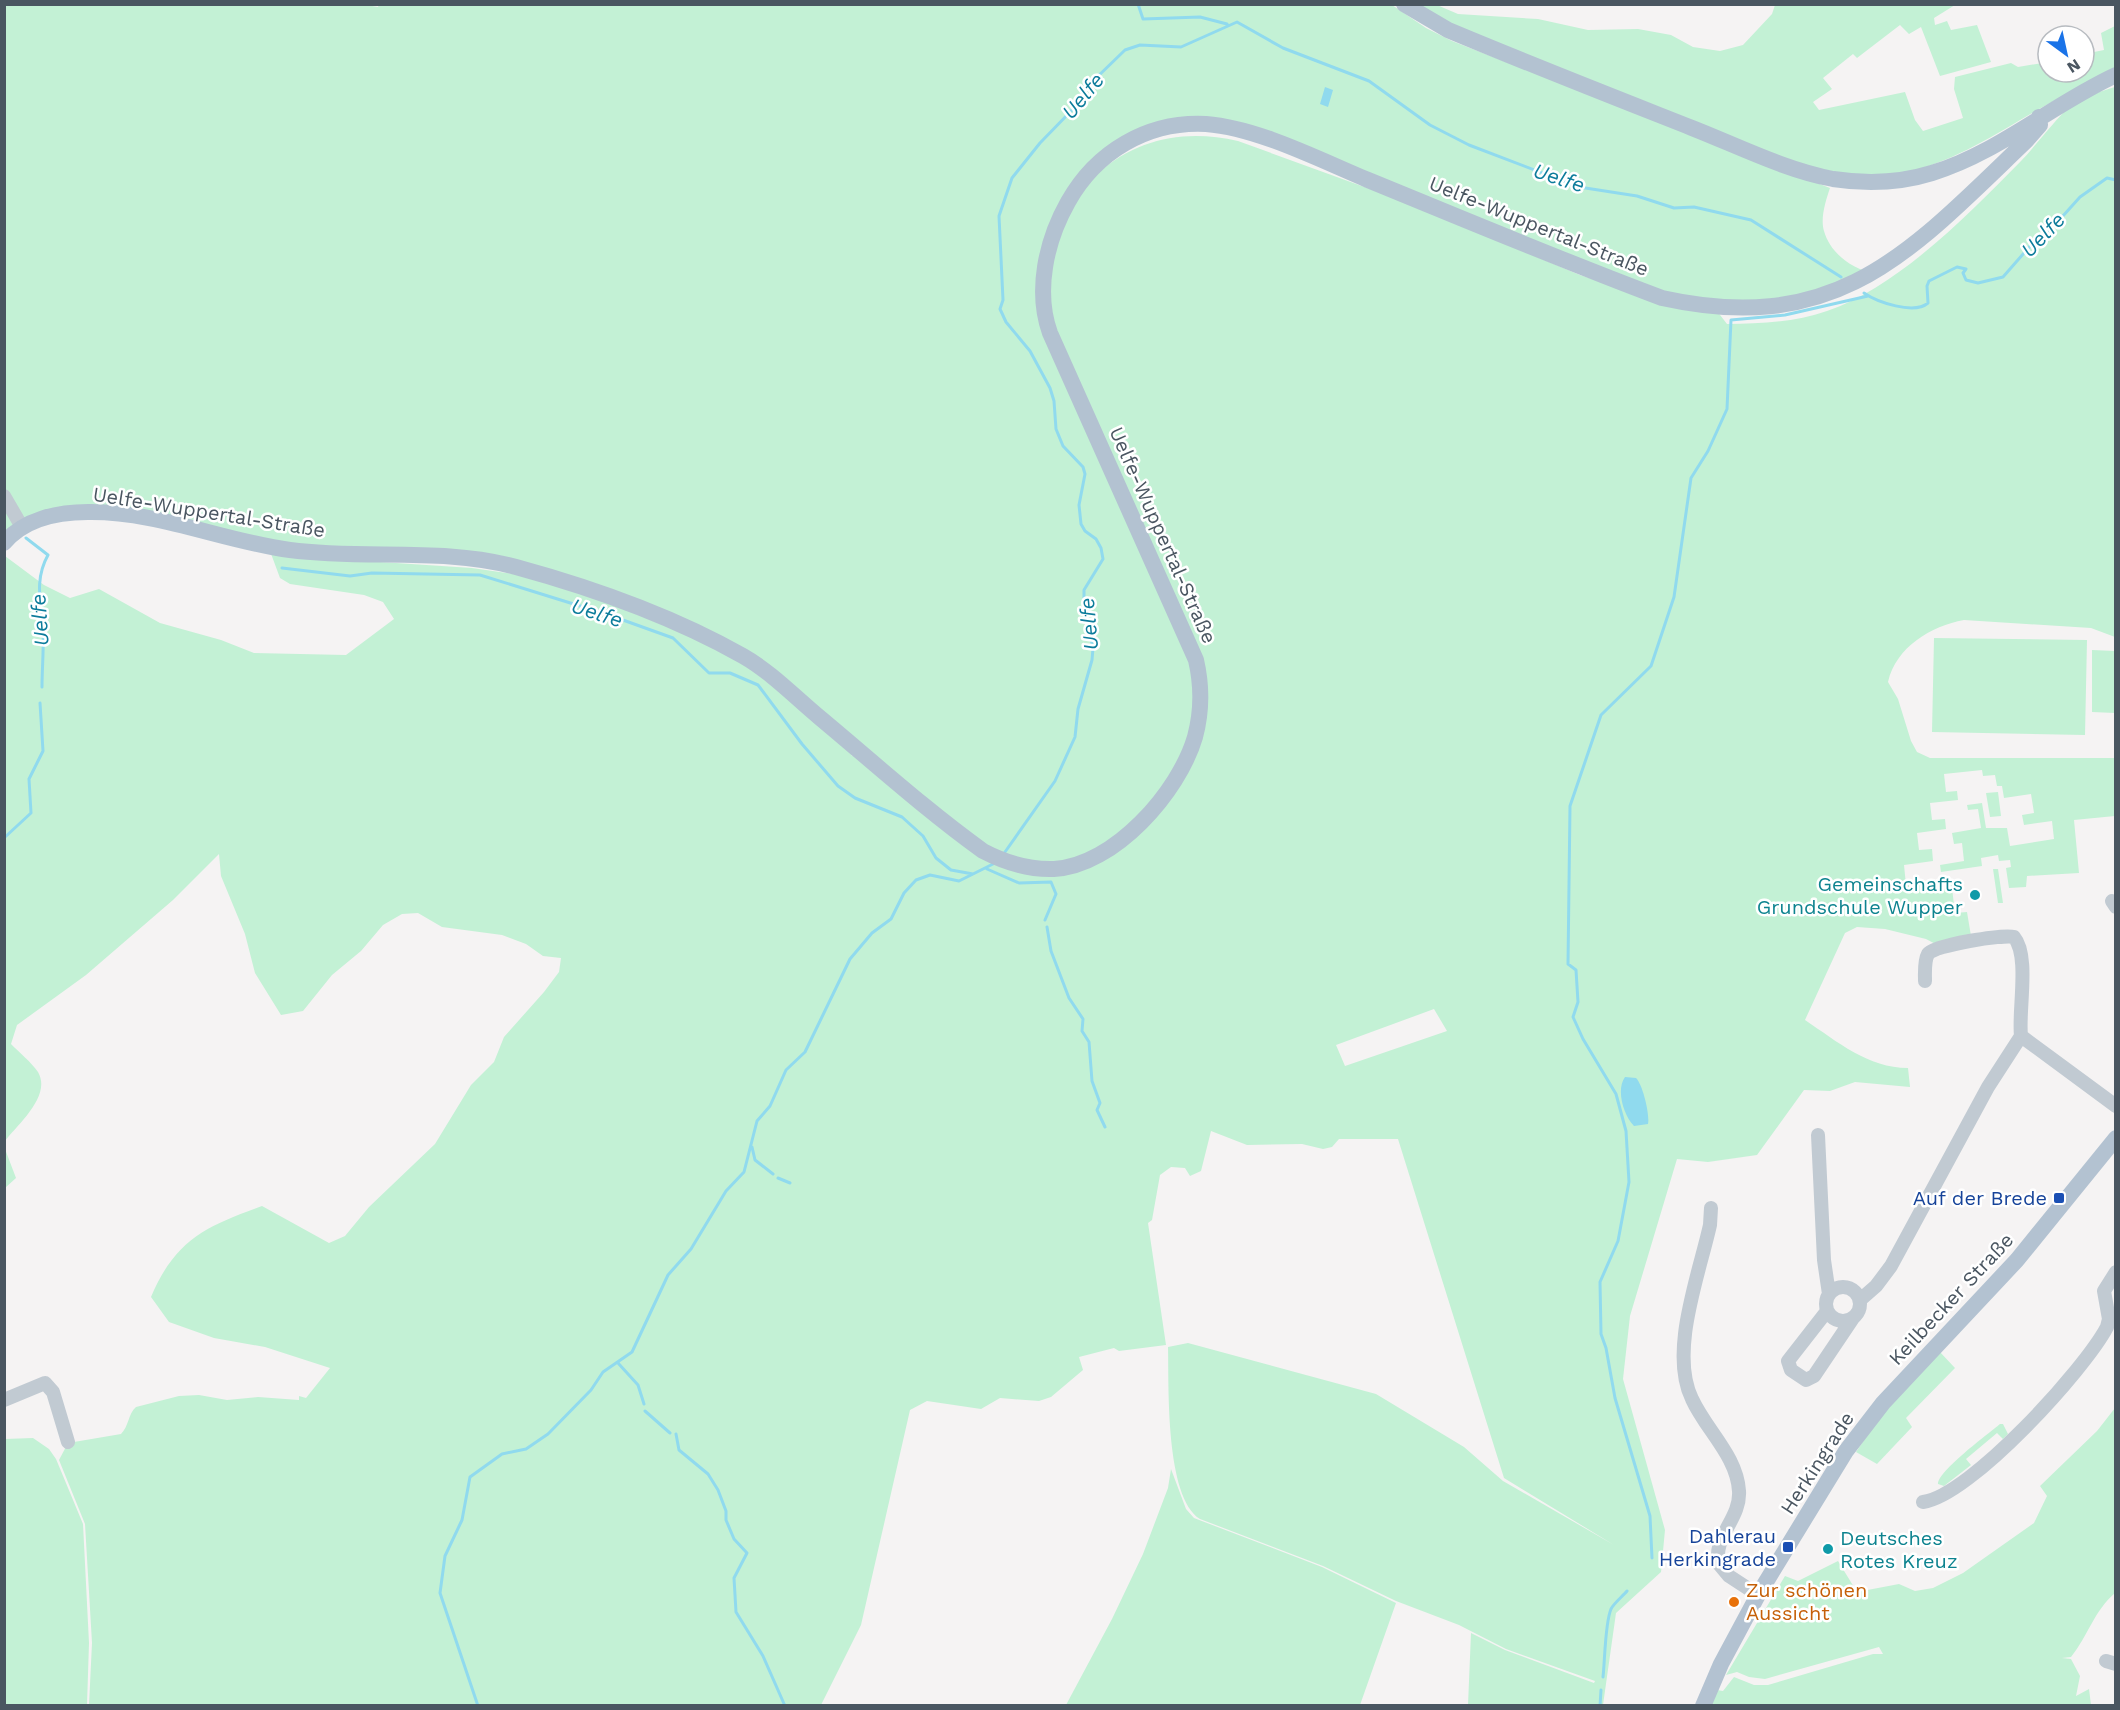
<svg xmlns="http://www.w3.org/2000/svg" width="2120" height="1710" font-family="'Work Sans',sans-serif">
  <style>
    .green { fill: #c3f1d5; fill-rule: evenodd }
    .water { fill: #90daee }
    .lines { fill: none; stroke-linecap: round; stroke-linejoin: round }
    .stream { stroke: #90daee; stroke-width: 3 }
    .minor { stroke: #c1cad2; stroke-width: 14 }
    .major { stroke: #b3c2d1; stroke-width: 16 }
    .culture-dot { fill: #0f9aa8; stroke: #fff; stroke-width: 2 }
    .transit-dot { fill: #1a4fb4; stroke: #fff; stroke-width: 2 }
    .food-dot { fill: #e8710a; stroke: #fff; stroke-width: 2 }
    .labels { text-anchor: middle; stroke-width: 5; stroke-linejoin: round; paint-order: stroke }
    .street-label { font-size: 20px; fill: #4a5661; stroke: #fff }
    .culture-label { font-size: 20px; fill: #0d838f; stroke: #fff; text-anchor: end }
    .transit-label { font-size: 20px; fill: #164399; stroke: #fff; text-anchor: end }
    .food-label { font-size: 20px; fill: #c56008; stroke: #fff; text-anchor: start }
    .water-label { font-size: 21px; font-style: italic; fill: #0c7c9b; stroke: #fff }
  </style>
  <rect width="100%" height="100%" fill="#f5f3f3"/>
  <path class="green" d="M361,4l17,3 1,-3 1013,1 34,23 26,13 378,147c-4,12 -10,30 -6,43 6,22 28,38 49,42 -67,36 -138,41 -211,25 -99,-37 -196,-78 -294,-118 -46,-19 -114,-53 -162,-56 -59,-3 -110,28 -138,78 -22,39 -33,89 -18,131l146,327c18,78 -35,169 -108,201 -19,8 -38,6 -58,8 37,11 87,-11 113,-39 33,-37 64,-82 62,-133 -3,-52 -34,-104 -55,-150 -25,-52 -48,-103 -72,-155 -11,-24 -28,-52 -32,-79 -8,-45 17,-111 52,-140 40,-35 88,-44 140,-32l165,60 177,74 90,30 47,6 10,13c34,0 68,-2 100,-13 71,-24 142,-97 194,-150 13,-13 40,-49 52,-57 12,-8 29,-13 42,-17v550l-24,-9 -127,-8c-33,6 -68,27 -76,62l10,17 13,42 6,11 13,6h185v58l-41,4 5,53 -52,3 -1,11 -17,1 -3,-20 5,-1 -1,-7 -11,1 -1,-6 -17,3 1,8 -41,6 -1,-7 24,-4 -2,-18 -8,1 -2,-11 29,-5 -3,-19 -10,1 -1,-5 15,-2 4,25h21l3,18 44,-7 -2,-18 -28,4 -2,-10 12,-2 -3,-19 -27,4 -2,-12h-5l-2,-11 -12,1 -1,-6 -38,4 2,18 11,-1 1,9 -28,3 2,17 13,-1 1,10 -29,4 2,17 13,-1 1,12 -29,4 2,20 45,-5 4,33 12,-1 4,24 28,-4v5l-58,10 -15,-8 -41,-10 -28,-2 -12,6 -40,87c33,22 63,48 103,48l2,19 -55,-5 -25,9 -26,-1 -47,65 -49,7 -31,-3 -47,157 -7,63 42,151 -4,42 -45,41 -13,92h-135l3,-72 34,17 89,33 1,-2 -89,-32 -47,-24 -63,-24 -73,-35 -123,-47c-35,-22 -31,-133 -32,-172l20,-4 188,51 88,53 39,34 111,64 -110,-67 -106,-339h-59l-7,8 -9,2 -21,-5 -55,1 -36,-14 -10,40 -11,5 -5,-8 -14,-1 -11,8 -8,45 -4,3 18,122 -47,6 -5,-3 -35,9 4,13 -32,27 -12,4 -39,-3 -19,11 -54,-8 -17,9 -49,215 -40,80h-732l3,-62 -7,-119 -26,-64 9,-17 53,-9c8,-8 7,-20 15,-27l43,-11 20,-1 28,5 31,-3 41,3v-4l7,2 24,-30 -65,-21 -51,-9 -45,-16 -18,-25c24,-57 55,-71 111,-91l67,37 16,-7 24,-29 66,-63 36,-59 23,-23 10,-25 40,-45 15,-20 2,-14 -18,-2 -17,-12 -24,-9 -60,-8 -24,-14 -16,1 -19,11 -22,26 -29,24 -29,36 -22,4 -26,-42 -10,-39 -24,-58 -2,-22 -46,46 -87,75 -69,50 -6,19c9,9 20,18 27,28 14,24 -21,53 -33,69v-585l39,29 26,13 29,-9 61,34 61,17 33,13 92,2 48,-36 -11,-17 -19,-7 -74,-11 -10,-6 -10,-27 65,8 137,9 75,11 71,24 125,57 23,14 92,78 -7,3 19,9 80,61c-38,-33 -78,-64 -117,-96 -34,-29 -67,-62 -107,-82 -66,-33 -138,-60 -209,-79 -75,-21 -152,-7 -228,-18 -67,-9 -132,-38 -200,-38 -31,0 -64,7 -84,31l-1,-538zM1434,1009l13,22 -102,35 -9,-21z
    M1414,5h23l21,9 80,5 50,11 50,-1 33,6 22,12 27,4 23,-6 29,-31 3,-9h180l-21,13 1,7 12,-4 4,9 26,-5 14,37 -51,14 -19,-49 -12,7 -9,-9 -43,33 -4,-4 -30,24 9,11 -19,13 6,8 86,-18 10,28 8,11 40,-13 -9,-29 1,-12 56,-14 7,4 30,-5v10h36v-18l20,-4 -3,-17 14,-7v43c-29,15 -59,30 -88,47 -39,23 -78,47 -123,57 -33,6 -67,1 -99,-8 -57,-17 -114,-44 -169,-66 -75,-29 -153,-54 -222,-94z
    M1934,638l153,2 -2,95 -153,-3z
    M2092,650l23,1v62l-23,-1z
    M1998,792l3,24 -11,1 -4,-24z
    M1993,869h5l5,34h-5z
    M5,1149l11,29 -11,10h-1z
    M1939,1351l16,17 -49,50 6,9 -35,37 -21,-12 28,-42z
    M2115,1408v185c-21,18 -27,43 -44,64l-9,1 9,1 9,17 -4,20 13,-7 2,16 -381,1 7,-16 6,1 11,-14 20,8h14l105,-31h10l-4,-7 -114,32 -16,-2 -12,-5 -11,3 59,-99 13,5 40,-20 19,31 42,-8 16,7 18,-3 30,-15 71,-50 13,-27 -7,-10 57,-55z
    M2000,1424h3l5,10 -5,5 -6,-6 -31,26 5,6 -27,21 -6,-2c0,-13 50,-50 62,-60z
    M33,1438l16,11 7,10 27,65 6,119 -2,62h-82v-266z
    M1171,1469l15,40 8,9 128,49 74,36 -36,102h-294l46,-86 31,-65 25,-66z"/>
  <path class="water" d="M1325,87l8,3 -5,17 -8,-3z
    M1625,1077l11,1c7,7 14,37 12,46l-14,2c-11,-11 -18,-37 -9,-49z"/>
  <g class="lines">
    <path class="stream" d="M1138,4l5,15 57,-2 27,7
      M1864,293c13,9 50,22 64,10l-1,-17 2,-5 28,-14 9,2 -3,4 3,7 12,3 25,-6 28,-32 22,-18 27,-30 27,-19 9,2
      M26,538l22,17c-14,25 -7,47 -5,74 1,19 -1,39 -1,58
      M282,568l68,8 22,-3 108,2 129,40 64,23 36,35h21l28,12 44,59 36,42 17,12 47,19 21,19 13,22 15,12 22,4 22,-11
      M4,838l27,-25 -2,-34 14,-28 -3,-48
      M1005,852l50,-71 20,-44 3,-28 14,-49 1,-12 -9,-38v-20l19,-31 -2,-11 -5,-9 -11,-8 -4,-7 -2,-19 6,-31 -2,-7 -20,-21 -7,-17 -2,-28 -4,-13 -20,-37 -24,-29 -6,-13 3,-9 -4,-84 13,-38 28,-35 33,-34 19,-27 33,-32 15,-5 41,2 56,-25 46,26 86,33 61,44 39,20 110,42 58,9 37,12 20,-1 57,13 90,57
      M987,869l32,14 32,-1 5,12 -11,26
      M1047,927l4,24 18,47 14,21 -1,12 7,11 3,39 8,22 -3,7 8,17
      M752,1147l3,13 18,14
      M778,1178l12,5
      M618,1363l20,22 6,19
      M645,1411l25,22
      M676,1434l3,16 29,24 10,16 8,21v9l8,19 13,14 -13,25 2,34 27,44 22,50
      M1652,1558l-2,-42 -35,-118 -9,-50 -5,-14 -1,-52 18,-41 11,-59 -3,-51 -10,-37 -33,-55 -10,-22 5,-15 -2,-32 -8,-6 2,-158 31,-91 50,-49 23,-69 17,-119 17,-27 19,-42 4,-89 54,-5 83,-19
      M1603,1677c2,-18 2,-54 8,-68 3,-6 12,-13 16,-18
      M478,1706l-38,-113 5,-37 17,-36 8,-43 32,-23 24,-5 22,-15 43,-44 12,-18 29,-20 36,-77 23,-26 35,-58 18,-19 13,-51 13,-15 16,-36 19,-18 45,-93 22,-26 19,-14 13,-26 12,-13 14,-5 29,6 14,-7
      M1600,1706l1,-16
      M1910,1706h25"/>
    <path class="minor" d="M4,496l18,31
      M2112,901l4,6
      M1925,981c0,-8 -1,-20 3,-27 6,-9 76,-20 86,-17 16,19 4,74 7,99l95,70
      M1818,1135l6,125 5,34
      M1711,1208l-1,17c-11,50 -41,127 -18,174 14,31 45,57 47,92 2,28 -27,46 -20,73l10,12 29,19
      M1826 1304a17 17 0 1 1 34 0a17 17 0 1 1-34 0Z
      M1860,1300l16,-14 15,-20 97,-179 33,-51
      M1827,1311l-39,50 3,9 15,10 8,-4 39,-58
      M4,1400l41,-17 8,9 15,50
      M1923,1502c47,-6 162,-133 184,-175l2,-8 -5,-28 12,-19
      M2106,1661l10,3"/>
    <path class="major" d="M1404,4l44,26c81,34 163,66 244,98 46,18 93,42 141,51 33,5 67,4 99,-6 66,-20 121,-69 184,-98
      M4,543c20,-24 54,-31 84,-31 69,-1 135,29 202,38 76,10 152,-3 226,17 77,21 158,50 227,89 28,16 52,41 76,61 54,45 107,93 164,134 23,12 45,19 71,18 60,-3 125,-77 141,-132 7,-26 7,-51 1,-77l-146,-327c-15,-42 -4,-92 18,-131 28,-50 79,-81 138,-78 52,4 114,36 162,56 98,40 195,81 294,118 176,39 248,-46 364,-157l14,-16 -1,-8
      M1703,1706l18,-42 37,-69 88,-144 37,-48 134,-143 99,-122"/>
  </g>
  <g class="culture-dot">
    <circle cx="1975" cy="895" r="6"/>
    <circle cx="1828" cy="1549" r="6"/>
  </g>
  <g class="transit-dot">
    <rect x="2053" y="1192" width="12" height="12" rx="3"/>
    <rect x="1782" y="1541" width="12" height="12" rx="3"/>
  </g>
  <circle class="food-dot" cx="1734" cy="1602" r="6"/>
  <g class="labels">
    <g class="street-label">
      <text transform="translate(1539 226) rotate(22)" y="7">Uelfe-Wuppertal-Straße</text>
      <text transform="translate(209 512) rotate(9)" y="7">Uelfe-Wuppertal-Straße</text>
      <text transform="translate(1163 535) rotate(66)" y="7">Uelfe-Wuppertal-Straße</text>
      <text transform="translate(1951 1299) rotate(-47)" y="7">Keilbecker Straße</text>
      <text transform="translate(1817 1463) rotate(-57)" y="7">Herkingrade</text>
    </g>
    <g class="culture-label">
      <text x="1963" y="891">Gemeinschafts<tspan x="1963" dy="23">Grundschule Wupper</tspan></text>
      <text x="1840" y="1545" text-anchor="start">Deutsches<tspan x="1840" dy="23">Rotes Kreuz</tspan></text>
    </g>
    <g class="transit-label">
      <text x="2047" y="1205">Auf der Brede</text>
      <text x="1776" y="1543">Dahlerau<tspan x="1776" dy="23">Herkingrade</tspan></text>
    </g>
    <g class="food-label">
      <text x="1746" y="1597">Zur schönen<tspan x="1746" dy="23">Aussicht</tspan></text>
    </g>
    <g class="water-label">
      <text transform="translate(1083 96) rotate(-50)" y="7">Uelfe</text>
      <text transform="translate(1559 178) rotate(18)" y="7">Uelfe</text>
      <text transform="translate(2043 235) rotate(-46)" y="7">Uelfe</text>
      <text transform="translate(597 613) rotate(18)" y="7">Uelfe</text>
      <text transform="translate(40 620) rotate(-94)" y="7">Uelfe</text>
      <text transform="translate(1089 624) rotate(-95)" y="7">Uelfe</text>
    </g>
  </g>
  <rect width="2120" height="1710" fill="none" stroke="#4a5661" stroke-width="12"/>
  <g transform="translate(2066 54) rotate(147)"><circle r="28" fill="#ffffff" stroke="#b7bbc0" stroke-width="1.5"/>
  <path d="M0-4.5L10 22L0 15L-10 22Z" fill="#1a73e8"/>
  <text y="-9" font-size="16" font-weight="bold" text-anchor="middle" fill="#4a5661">N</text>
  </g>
</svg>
